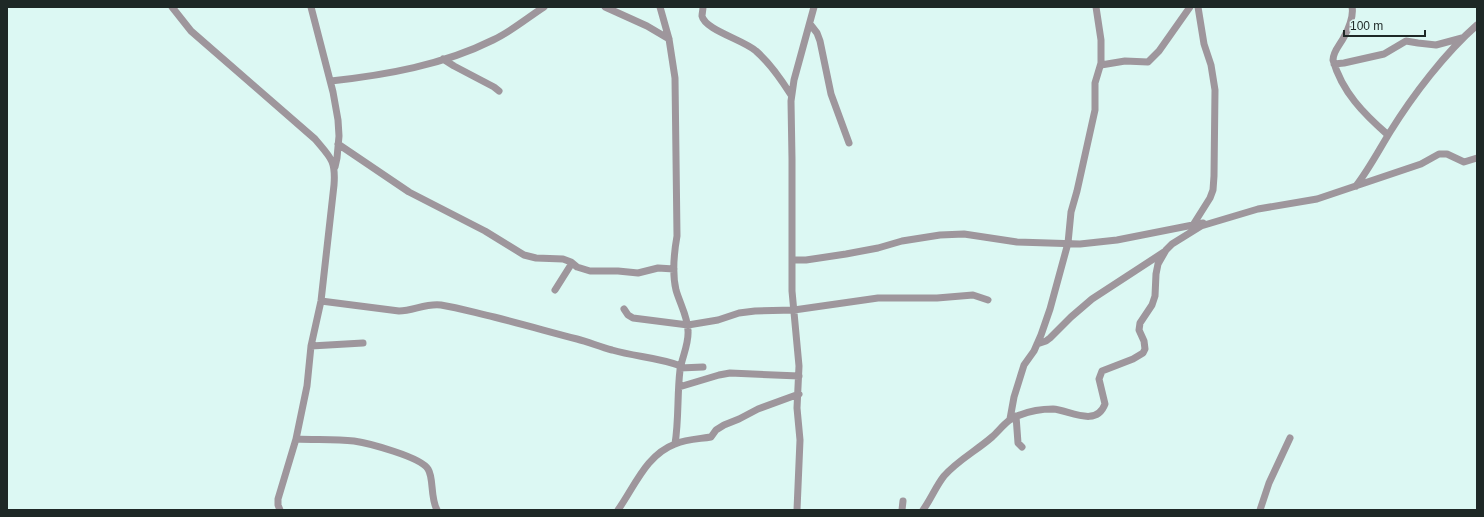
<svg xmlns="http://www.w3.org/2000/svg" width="1484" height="517" font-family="Arial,sans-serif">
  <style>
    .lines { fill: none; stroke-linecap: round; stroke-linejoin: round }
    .minor { stroke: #9e969c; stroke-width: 7 }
  </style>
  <rect width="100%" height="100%" fill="#dcf8f3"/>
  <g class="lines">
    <path class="minor" d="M172,7l19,24 124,108c15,18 21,21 19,46l-13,116 -10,45 -4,40 -11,53 -18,60v6l2,5
      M311,7l22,85 5,28 1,16 -2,22 -2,9
      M605,7l42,19 22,13
      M660,7l9,32 6,39 2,158c-3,17 -5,37 -1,54 4,14 12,27 12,41 1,13 -6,26 -8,39 -3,25 -1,49 -5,74
      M703,7c0,3 -1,7 -1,9 3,14 42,24 54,35 15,13 25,28 35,44
      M1352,7c2,9 -4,23 -8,30 -4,8 -11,14 -11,23 9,32 31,54 55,75
      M810,24l7,9 3,8 11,53 18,49
      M443,59l11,7 40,21 5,4
      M1334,64l10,-1 40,-9 22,-13 12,2 18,2 26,-7
      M1101,65l24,-4 23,1 11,-11 31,-44
      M331,81c55,-6 112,-16 162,-41 19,-9 34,-22 51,-33
      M338,144l71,48 76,39 39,24 12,3 27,1 8,3 6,5 13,4h28l20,2 20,-5 16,1
      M1356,186c13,-17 23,-36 34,-54 23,-37 55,-79 87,-107
      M1193,225l17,-27 3,-8 1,-14 1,-86 -4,-25 -7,-21 -6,-37
      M792,260h14l40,-6 32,-6 24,-7 38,-6 24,-1 53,8 63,2 37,-4 86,-17
      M555,290l17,-27
      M321,301l78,10c14,0 27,-8 42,-6 18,3 35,8 53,12 28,7 56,15 83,22 12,3 23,8 35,11 24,7 45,7 69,16
      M624,309l4,6 5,3 55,7 30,-5 21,-7 16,-2 39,-1 84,-12h59l36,-3 15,5
      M1037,344l9,-3 4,-3 21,-21 21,-18 72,-47
      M311,346l52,-3
      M680,368l23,-1
      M679,387l40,-12 11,-2 69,3
      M1016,416l2,27 4,4
      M1010,419l4,-22 10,-32 10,-14 7,-16 9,-26 18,-66 3,-31 6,-21 18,-81v-27l6,-20v-23l-5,-33
      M296,439c19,1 39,0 58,2 14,2 67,16 74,28 6,9 2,28 9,41
      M618,510c17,-24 28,-55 57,-66 12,-5 24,-5 36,-7l5,-7 8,-5 15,-6 19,-10 41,-15
      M797,510l3,-70 -3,-32 2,-42 -7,-75v-132l-1,-58 3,-21 20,-73
      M902,510l1,-9
      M923,510c8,-11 13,-24 21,-34 14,-16 32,-25 48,-39 9,-8 16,-19 28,-22 10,-4 22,-6 33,-6 16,1 43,19 52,-5l-6,-25 3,-8 31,-12 10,-6 2,-4 -1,-8 -5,-11 1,-7 12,-18 3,-9 1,-22 2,-10 8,-14 6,-6 29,-18 57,-17 59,-10 104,-35 18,-10h8l17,8 13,-4
      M1260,510l9,-27 21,-45"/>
  </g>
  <rect width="1484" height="517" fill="none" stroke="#1e2826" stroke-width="16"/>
  <path d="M1344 30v6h81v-6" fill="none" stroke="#1e2826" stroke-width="2"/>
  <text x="1350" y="30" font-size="12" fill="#1e2826" stroke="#dcf8f3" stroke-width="3" paint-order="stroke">100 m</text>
</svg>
